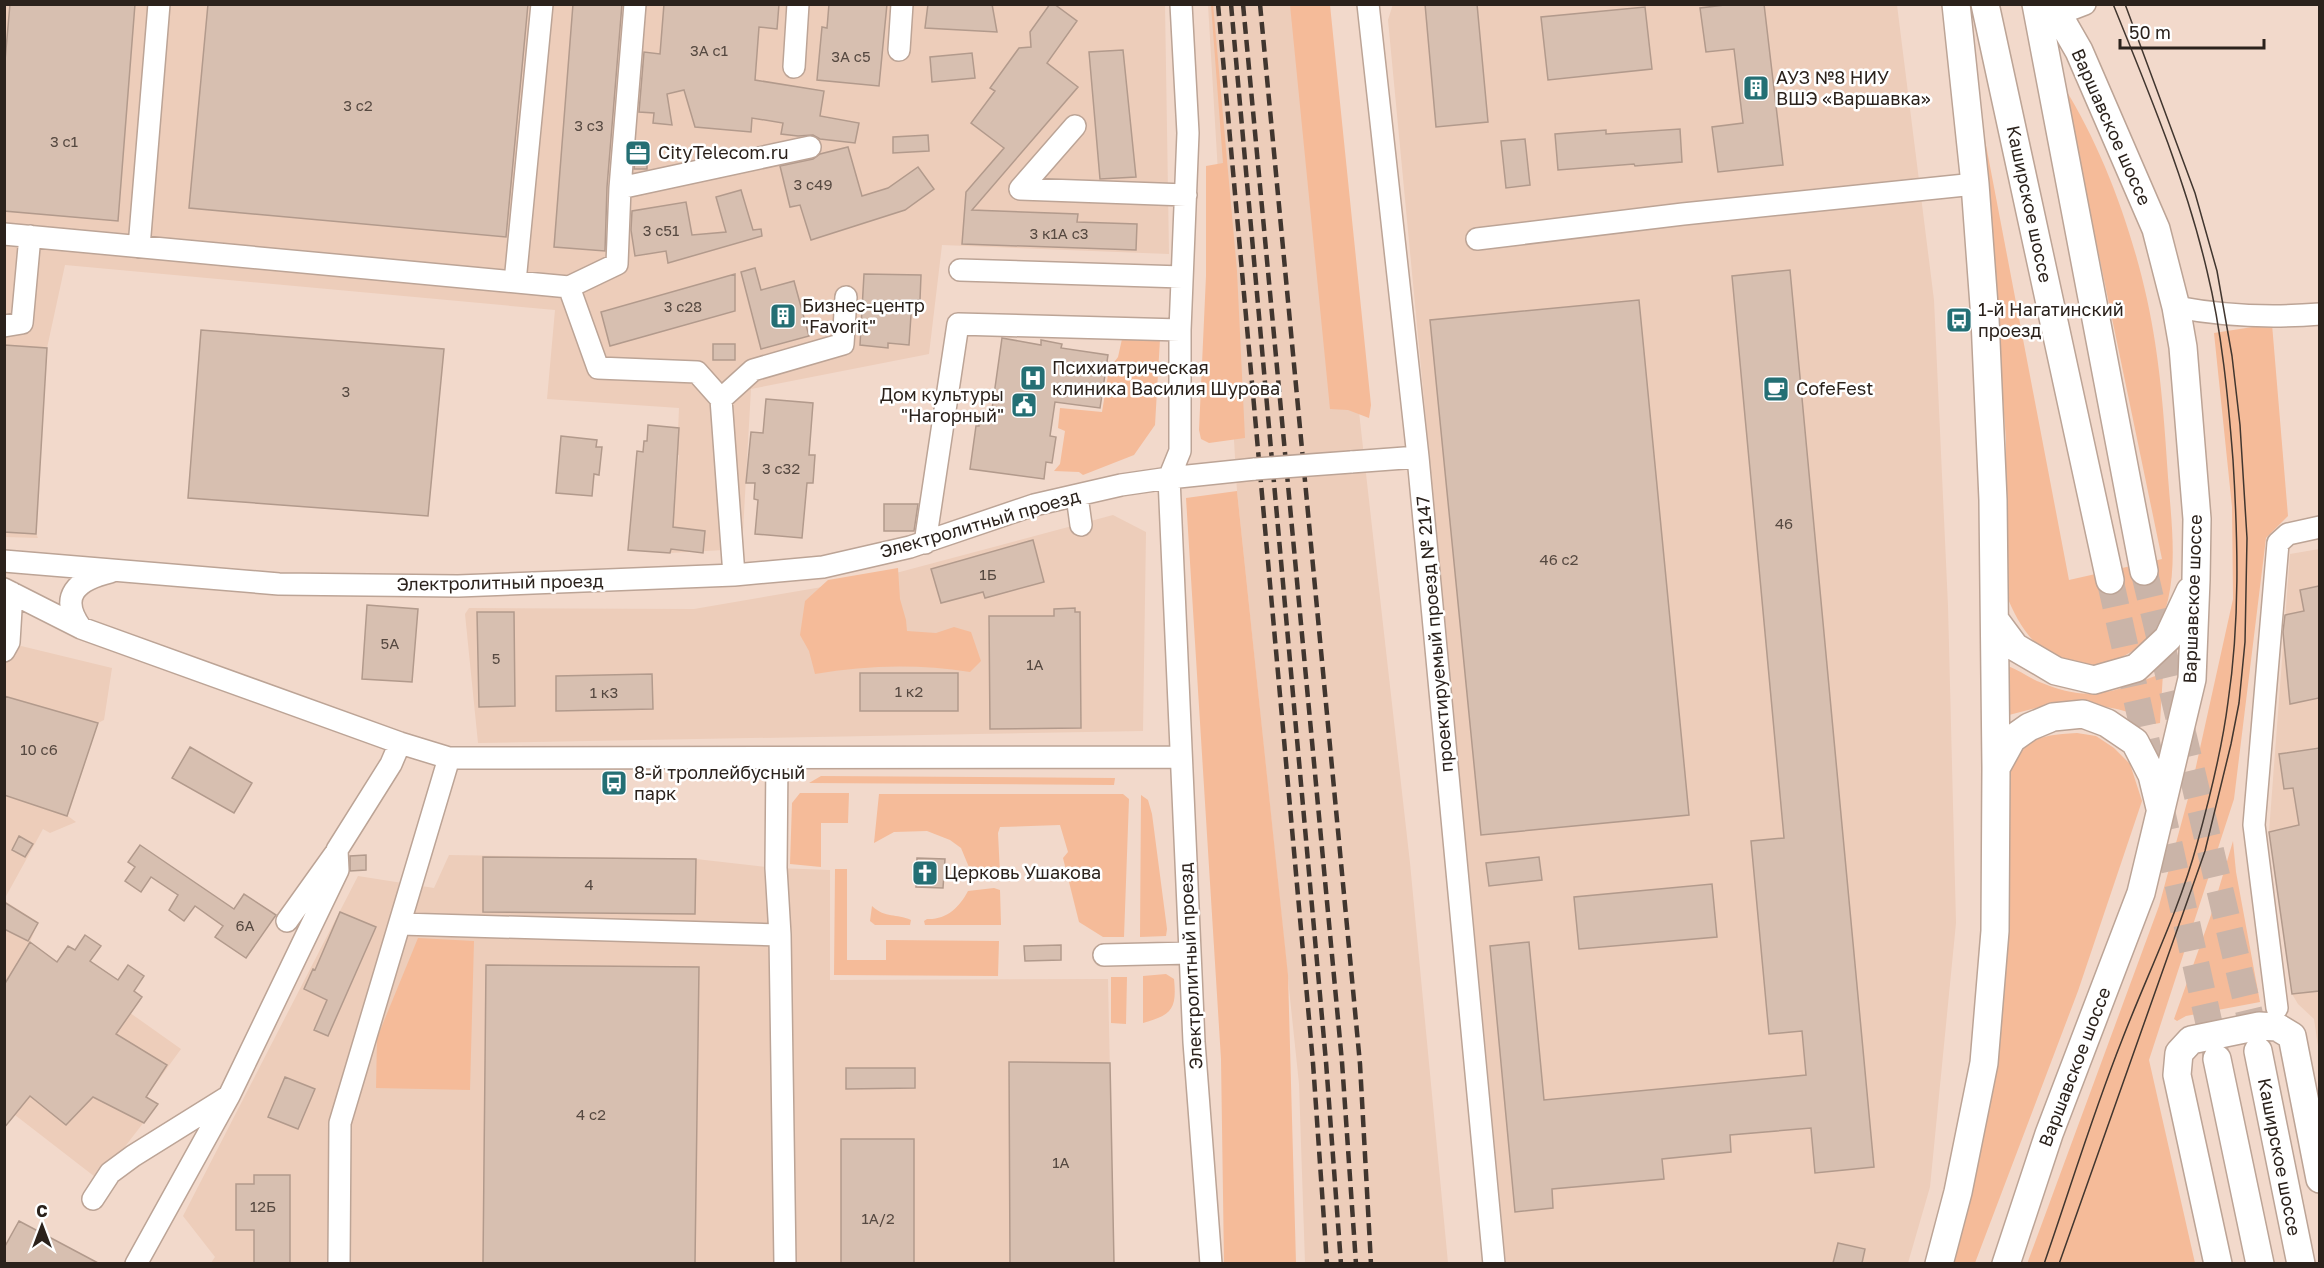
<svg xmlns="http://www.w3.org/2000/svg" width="2324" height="1268" font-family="'Golos Text',sans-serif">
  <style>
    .built { fill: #edcdba }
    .green { fill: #f5bb99 }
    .building { fill: #d7bfb0; stroke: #b29a8c; stroke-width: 1.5 }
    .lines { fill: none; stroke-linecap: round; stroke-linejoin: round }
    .major-tunnel { stroke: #cab4a8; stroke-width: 27; stroke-dasharray: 27 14; stroke-linecap: butt }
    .minor-casing { stroke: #bca496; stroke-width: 24 }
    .major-casing { stroke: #bca496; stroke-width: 30 }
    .minor { stroke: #fff; stroke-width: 21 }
    .major { stroke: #fff; stroke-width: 27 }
    .tram { stroke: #41362f; stroke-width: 1.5 }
    .rail { stroke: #41362f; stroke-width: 4.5; stroke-dasharray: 12 6; stroke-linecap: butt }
    .minor-bridge-casing { stroke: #bca496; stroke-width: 24; stroke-linecap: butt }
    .minor-bridge { stroke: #fff; stroke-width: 21 }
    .labels { text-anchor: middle; stroke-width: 5; stroke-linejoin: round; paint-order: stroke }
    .number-label { font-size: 15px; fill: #564941 }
    .poi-label { font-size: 18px; fill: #2b221c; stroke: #fff; text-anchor: start }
    .street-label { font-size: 18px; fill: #2b221c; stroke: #fff }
  </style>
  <rect width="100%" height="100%" fill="#f2d9cb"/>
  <path class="built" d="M1393,4l504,1 37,295 14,306 8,317 -26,264 -22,76h-402l-118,-1243z
    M5,5h1160l4,249 -227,-9 -13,109 -178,35 -9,160 -72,4 9,-98h-2l2,-47 -132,-9 8,-89 -490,-45 -18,83 -11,185 2,5 -33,-1z
    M1208,5h105l97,858 38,400h-143l-6,-179 -62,-593z
    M1113,515l33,17 -3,199 -665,12 -13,-129 4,-6 225,1 187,-32z
    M2319,549v504l-5,-34 -16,-15 -6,-10 -23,-162 21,-278z
    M5,640l12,5 95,23 -8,52 -6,3 -30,93 8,6 -26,11 -7,-4 -38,69z
    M449,855l247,4 80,9 54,2v110l278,-1 6,284h-903l4,-6 -32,-41 175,-340 76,12z
    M5,901l33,21 -8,20 151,107 -35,48 12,7 -59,76 -84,-65 -10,12z"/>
  <path class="green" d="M1213,4l24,267 8,167 -36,5 -8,-4 -2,-9 7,-154v-110l17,-3 -12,-158z
    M1290,5h40l41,400 -2,13 -21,-8 -18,-1z
    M2064,87c45,72 78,170 91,255 7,45 10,90 13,135 3,40 9,84 0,123 -11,47 -63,79 -109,59 -27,-11 -43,-39 -53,-65v-155l-25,-320 88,461 93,-21z
    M2272,324l16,192 -22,22 -32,261 -85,261 46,203 -168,1 132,-358 34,-126 40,-181 -1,-92 -18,-174z
    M1122,339h38l-5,86 -21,30 -51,20 -4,-3 -25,-1 6,-7 5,-33 -7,-3 2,-20 42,4 7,-43 9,-12z
    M1237,491l51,484 8,288h-72l-3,-204 -35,-561z
    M898,568l2,31 6,21 1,11 29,2 18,-6 17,5 10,29 -11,11c-52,-8 -103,-7 -155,2l-6,-23 -9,-16 5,-34 23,-21z
    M2008,666c10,4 19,10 29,15 54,23 75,11 126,-8l-3,50 -6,1c-26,-17 -65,-21 -95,-19 -17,0 -34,6 -50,10l-4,-3z
    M2077,733l19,3 18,12 16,16 12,37 -64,190 -103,272 -27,1 58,-488c19,-37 30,-41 71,-43z
    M821,776l294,2 -1,7 -305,-2z
    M800,793h49l-1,30h-27v44l-31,-3 2,-61z
    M879,794h244l6,5 -5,138h-21l-24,-15 -16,-64 5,-6 -8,-27 -60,2 -2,6 2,41 -29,-2 -10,-24 -11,-8 -23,-9 -33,1 -20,11z
    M1141,795l7,5 4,14 15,115 -1,7 -26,1z
    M2233,841l3,31 24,130 -74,14 -9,5 -3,-2 37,-104z
    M835,869h12v91h39v-20l113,1 -1,35 -164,-1z
    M994,888l6,2 1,35h-76l-1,-4 3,-2c19,1 32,-11 41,-28z
    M872,906c14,13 24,7 39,14l-1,5h-35l-5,-4z
    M418,938l56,3 -4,149 -94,-2 1,-50z
    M1166,974l8,5c3,30 -2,36 -31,44v-47z
    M1111,977h16l-1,47 -15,-1z"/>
  <path class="building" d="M10,4h125l-17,217 -114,-10v-139z
    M208,4h320l-22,233 -317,-29z
    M573,4h49l-15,183 -2,64 -51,-4z
    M664,4h115l-2,25 -18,-2 -4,53 69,11 -4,25 39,7 -4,20 -35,-4 -7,-4 -15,1 -17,-2 2,-11 -31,-5 -1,14 -56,-5 -11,-37 -17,4 5,31 -19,-2 1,-10 -15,-1 5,-60 16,2z
    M829,4h58l-8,82 -62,-6 5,-53 5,1z
    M928,4h64l5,28 -72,-4z
    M1050,4h4l23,17 -30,42 31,24 -106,123 106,4 -1,8 60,2 -1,26 -174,-6 4,-52 38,-44 -33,-25 24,-32 -5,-3 29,-40 12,-1 -1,-15z
    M1425,4h52l11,118 -52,5z
    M1733,4h31l19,161 -65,7 -6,-45 31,-4 -9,-74 -28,3 -6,-44z
    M1645,7l7,62 -104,11 -7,-63z
    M1123,50l13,127 -36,2 -11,-127z
    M972,53l3,25 -43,4 -2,-25z
    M1680,129l2,33 -47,4 -1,-2 -76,6 -3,-36 51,-4v4z
    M928,135l1,16 -36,2v-16z
    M1525,139l5,46 -24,3 -5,-47z
    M848,147l14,49 26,-8 30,-21 16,22 -29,21 -94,30 -11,-35 -10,2 -10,-41 33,-7 7,-5z
    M636,152h11v17h-13z
    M741,190l12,40 8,-1 1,7 -94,27 -2,-12 -31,5 -4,-26 1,-19 54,-9 6,33 34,-3 -10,-35z
    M755,268l6,22 33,-9 15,55 -48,13 -20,-77z
    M1790,270l84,897 -59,6 -4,-45 -81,7 1,17 -69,7 2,20 -112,10 1,19 -38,4 -25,-266 39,-4 15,158 262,-25 -4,-44 -33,3 -18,-193 33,-3 -52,-562z
    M735,274v37l-125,35 -9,-34z
    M864,274l57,1 -1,25h-8l-3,45 -21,-2v5l-28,-3z
    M1639,300l50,515 -208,20 -51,-515z
    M201,330l243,19 -16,167 -240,-18z
    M1002,338l39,7v-5l21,4 -1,4 47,7 -8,53 -45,-6 -5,34 6,1 -4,26 -6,-1 -2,17 -74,-10 6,-43h3v-4l11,1z
    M713,344h22v16h-22z
    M4,345l43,3 -11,186 -32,-2z
    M766,399l47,4 -4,52h6l-2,28h-6l-5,55 -47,-4 3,-34 -4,-1 1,-16h-9l5,-51 12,1z
    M648,425l31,3 -6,99 32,4 -2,22 -32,-4 -1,4 -42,-3 9,-99 6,1 1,-11h3z
    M561,436l36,4 -1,7h6l-3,28 -5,-1 -2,22 -36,-3z
    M884,504h34l-4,27h-30z
    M1033,540l11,42 -59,16 -2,-6 -42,11 -10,-34z
    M2319,586v112l-29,6 -7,-72 2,-17 19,-4 -4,-21z
    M367,605l51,4 -6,73 -50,-3z
    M1075,608v4h5l1,116 -91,1 -1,-113h65v-7z
    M477,612h37l1,94 -36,1z
    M860,673h98v38h-98z
    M652,674l1,35 -97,2v-35z
    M4,696l94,27 -31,93 -63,-21z
    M190,747l62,36 -18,30 -62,-35z
    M2319,748v243l-27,3 -23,-162 30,-7 -6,-37 -9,1 -5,-35z
    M19,836l14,8 -8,13 -13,-7z
    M140,845l94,64 10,-15 32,21 -30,43 -31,-21 8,-11 -28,-20 -11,15 -15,-11 9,-15 -27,-18 -10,15 -16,-11 10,-14 -7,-5z
    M366,855v15l-16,1v-15z
    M483,857l213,2 -1,55 -212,-2z
    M1539,857l3,23 -53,6 -3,-23z
    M917,858l28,1 -2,29 -27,-1z
    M1712,884l5,53 -138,12 -5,-52z
    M4,902l34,21 -10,18 -24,-12z
    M340,912l36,15 -48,109 -14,-6 13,-30 -23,-11 9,-20 2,1z
    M85,935l16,11 -11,15 28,19 10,-15 16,11 -10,15 8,6 -26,37 51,31 -21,32 12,7 -14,19 -51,-26 -27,28 -36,-29 -26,32v-143l26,-43 27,20 11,-16 7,4z
    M1061,945v15l-36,1 -1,-15z
    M486,965l213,2 -4,296h-212z
    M1009,1062l101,1 4,200h-104z
    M846,1068h69v20l-69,1z
    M285,1077l30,12 -17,40 -30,-12z
    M841,1139h73v124h-73z
    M254,1175h36v88h-36v-33h-18v-46h18z
    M19,1221l79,42h-94v-15z
    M1838,1243l27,6 -3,14h-29z"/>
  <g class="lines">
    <path class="major-tunnel" d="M2144,571l114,479
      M2110,580l42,187
      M2160,804l57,255"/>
    <defs>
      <path id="minor" d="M1181,4l7,129 -8,197v121l-11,27 25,564 17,222
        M1368,4l50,453 76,807
        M2059,14l26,-10
        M899,50l3,-46
        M794,67l4,-63
        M1075,126l-55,63 166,6
        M620,188l15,-184
        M4,234l565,53 29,81 99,4 24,27 13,176
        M1477,239l206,-25 292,-30
        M139,247l20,-243
        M960,270l222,7
        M515,282l27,-278
        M569,287l48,-23 3,-76 190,-41
        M2176,307c48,9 95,11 144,7
        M4,326l18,-3 8,-87
        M721,399l32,-29 90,-26 3,-47
        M1351,462l67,-5
        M1077,496l4,29
        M925,543l33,-219 222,6
        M4,561l275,23 179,2 276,-11 89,-8 87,-20 124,-42 87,-20 48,-7 86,-9
        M4,589l77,39 319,115 49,15 732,-1
        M81,628c-23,-32 -4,-48 29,-56
        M4,651l5,-9 3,-49
        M777,759l-1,109 4,67 5,329
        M287,921l50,-70
        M401,924l379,11
        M1104,955l86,-2
        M2277,1008l-23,-183 24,-282 10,-9 32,-7
        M93,1199l17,-26 23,-17 93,-58
        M136,1264l93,-168 109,-226 -1,-20 54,-86 9,-21
        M339,1264l1,-141 109,-365"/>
      <path id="major" d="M1985,4l125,576
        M2036,4l108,567
        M1995,620l20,27 41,24 38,9 42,-12 32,-30 22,-47
        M1996,768l16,-29 17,-12 24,-10 30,-3 24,9 28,19 17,33 8,33
        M2258,1051l43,213
        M2217,1059l43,205
        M1939,1264l19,-72 26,-129 11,-132 1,-163 -3,-268 -8,-181 -10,-135 -19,-180
        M2006,1264l43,-130 92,-241 51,-214 4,-99 1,-61 -14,-172 -7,-40 -20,-78 -77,-178 -27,-47
        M2218,1264l-41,-189 2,-22 12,-13 68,-14 18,1 15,9 28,143"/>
    </defs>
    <use href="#minor" class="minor-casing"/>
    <use href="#major" class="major-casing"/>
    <use href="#minor" class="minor"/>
    <use href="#major" class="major"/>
    <path class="tram" d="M2044,1264c26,-75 49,-151 78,-224 25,-65 57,-129 75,-196 13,-47 25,-94 31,-142 12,-80 10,-162 5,-242 -5,-63 -11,-128 -26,-189 -21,-90 -59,-181 -94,-267
      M2059,1264l146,-413 26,-107 8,-41 6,-61 2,-104 -7,-113 -8,-69 -15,-85 -22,-78 -70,-189"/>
    <path class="rail" d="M1218,4l95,1059 14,201
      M1231,4l95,1058 15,202
      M1243,4l99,1058 14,202
      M1260,4l100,1060 11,200"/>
    <defs>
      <path id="minor-bridge" d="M1255,469l96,-7"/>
    </defs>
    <use href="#minor-bridge" class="minor-bridge-casing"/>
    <use href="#minor-bridge" class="minor-bridge"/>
  </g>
  <defs>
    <symbol id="building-square" viewBox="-11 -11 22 22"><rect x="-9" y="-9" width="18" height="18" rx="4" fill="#246f74" stroke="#fff"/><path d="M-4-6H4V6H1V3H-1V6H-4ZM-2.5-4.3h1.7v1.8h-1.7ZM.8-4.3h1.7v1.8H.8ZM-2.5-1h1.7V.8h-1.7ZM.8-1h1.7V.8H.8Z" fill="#fff"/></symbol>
    <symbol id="office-square" viewBox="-11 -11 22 22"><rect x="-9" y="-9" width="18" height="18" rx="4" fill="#246f74" stroke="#fff"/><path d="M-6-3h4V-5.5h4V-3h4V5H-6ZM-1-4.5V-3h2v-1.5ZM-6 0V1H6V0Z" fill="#fff"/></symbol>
    <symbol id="bus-square" viewBox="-11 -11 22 22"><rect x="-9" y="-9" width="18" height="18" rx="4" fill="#246f74" stroke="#fff"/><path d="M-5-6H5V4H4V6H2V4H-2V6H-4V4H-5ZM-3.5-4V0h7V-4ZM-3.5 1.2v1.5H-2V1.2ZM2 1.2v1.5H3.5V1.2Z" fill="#fff"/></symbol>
    <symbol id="hospital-square" viewBox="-11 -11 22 22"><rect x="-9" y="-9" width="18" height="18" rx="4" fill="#246f74" stroke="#fff"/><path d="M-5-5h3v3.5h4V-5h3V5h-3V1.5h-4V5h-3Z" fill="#fff"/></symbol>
    <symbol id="cafe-square" viewBox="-11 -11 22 22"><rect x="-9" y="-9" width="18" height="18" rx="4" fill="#246f74" stroke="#fff"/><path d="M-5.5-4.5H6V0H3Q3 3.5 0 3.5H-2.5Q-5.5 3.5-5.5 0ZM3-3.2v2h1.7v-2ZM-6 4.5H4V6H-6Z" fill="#fff"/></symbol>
    <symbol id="civic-square" viewBox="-11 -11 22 22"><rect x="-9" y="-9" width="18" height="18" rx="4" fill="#246f74" stroke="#fff"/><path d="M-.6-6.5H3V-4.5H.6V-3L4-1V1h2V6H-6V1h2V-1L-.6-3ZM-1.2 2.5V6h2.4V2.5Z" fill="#fff"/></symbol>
    <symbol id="church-square" viewBox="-11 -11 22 22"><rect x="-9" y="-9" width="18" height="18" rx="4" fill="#246f74" stroke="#fff"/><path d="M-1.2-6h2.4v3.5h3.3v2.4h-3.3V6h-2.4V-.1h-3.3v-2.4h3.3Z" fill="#fff"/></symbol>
  </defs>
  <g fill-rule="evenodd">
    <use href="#building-square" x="1741" y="73" width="30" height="30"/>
    <use href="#office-square" x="623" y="138" width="30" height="30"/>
    <use href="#building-square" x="768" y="301" width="30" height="30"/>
    <use href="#bus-square" x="1944" y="305" width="30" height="30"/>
    <use href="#hospital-square" x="1018" y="363" width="30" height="30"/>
    <use href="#cafe-square" x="1761" y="374" width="30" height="30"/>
    <use href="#civic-square" x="1009" y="390" width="30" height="30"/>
    <use href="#bus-square" x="599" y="768" width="30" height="30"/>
    <use href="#church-square" x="910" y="858" width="30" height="30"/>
  </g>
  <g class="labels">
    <g class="number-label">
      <text x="709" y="56">3А с1</text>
      <text x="851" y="62">3А с5</text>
      <text x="358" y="111">3 с2</text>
      <text x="589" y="131">3 с3</text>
      <text x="64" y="147">3 с1</text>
      <text x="813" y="190">3 с49</text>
      <text x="661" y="236">3 с51</text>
      <text x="1059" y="239">3 к1А с3</text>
      <text x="683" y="312">3 с28</text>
      <text x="346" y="397">3</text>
      <text x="781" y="474">3 с32</text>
      <text x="1784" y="529">46</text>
      <text x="1559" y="565">46 с2</text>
      <text x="988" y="580">1Б</text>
      <text x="390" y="649">5А</text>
      <text x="496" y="664">5</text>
      <text x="1035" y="670">1А</text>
      <text x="909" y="697">1 к2</text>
      <text x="604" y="698">1 к3</text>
      <text x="39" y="755">10 с6</text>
      <text x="589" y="890">4</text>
      <text x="245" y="931">6А</text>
      <text x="591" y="1120">4 с2</text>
      <text x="1061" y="1168">1А</text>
      <text x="263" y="1212">12Б</text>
      <text x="878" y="1224">1А/2</text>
    </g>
    <g class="poi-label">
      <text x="1776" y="84">АУЗ №8 НИУ<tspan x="1776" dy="21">ВШЭ «Варшавка»</tspan></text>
      <text x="658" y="159">CityTelecom.ru</text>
      <text x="802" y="312">Бизнес-центр<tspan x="802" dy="21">"Favorit"</tspan></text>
      <text x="1978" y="316">1-й Нагатинский<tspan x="1978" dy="21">проезд</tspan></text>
      <text x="1052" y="374">Психиатрическая<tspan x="1052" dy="21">клиника Василия Шурова</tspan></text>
      <text x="1796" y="395">CofeFest</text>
      <text x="1004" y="401" text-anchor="end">Дом культуры<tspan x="1004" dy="21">"Нагорный"</tspan></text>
      <text x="634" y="779">8-й троллейбусный<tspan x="634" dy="21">парк</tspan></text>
      <text x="944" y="879">Церковь Ушакова</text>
    </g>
    <g class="street-label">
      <text transform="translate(2111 127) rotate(66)" y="6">Варшавское шоссе</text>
      <text transform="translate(2029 204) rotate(78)" y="6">Каширское шоссе</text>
      <text transform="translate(980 524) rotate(-16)" y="6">Электролитный проезд</text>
      <text transform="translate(500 583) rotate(-1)" y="6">Электролитный проезд</text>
      <text transform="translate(2193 599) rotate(-88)" y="6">Варшавское шоссе</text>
      <text transform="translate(1435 634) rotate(-95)" y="6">проектируемый проезд № 2147</text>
      <text transform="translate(1191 966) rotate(-93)" y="6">Электролитный проезд</text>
      <text transform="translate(2075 1067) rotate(-69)" y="6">Варшавское шоссе</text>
      <text transform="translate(2279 1157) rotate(79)" y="6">Каширское шоссе</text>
    </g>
  </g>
  <rect width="2324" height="1268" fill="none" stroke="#2b221c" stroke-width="12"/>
  <g transform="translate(42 1226)" stroke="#ffffff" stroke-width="4.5" paint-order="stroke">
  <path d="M0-4.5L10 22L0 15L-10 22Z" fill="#2b221c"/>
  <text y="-9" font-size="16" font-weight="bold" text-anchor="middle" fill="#2b221c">С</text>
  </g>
  <path d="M2120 39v9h144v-9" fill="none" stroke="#2b221c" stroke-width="3"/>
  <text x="2129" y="39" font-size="18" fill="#2b221c" stroke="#ffffff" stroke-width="4.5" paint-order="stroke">50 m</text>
</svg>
